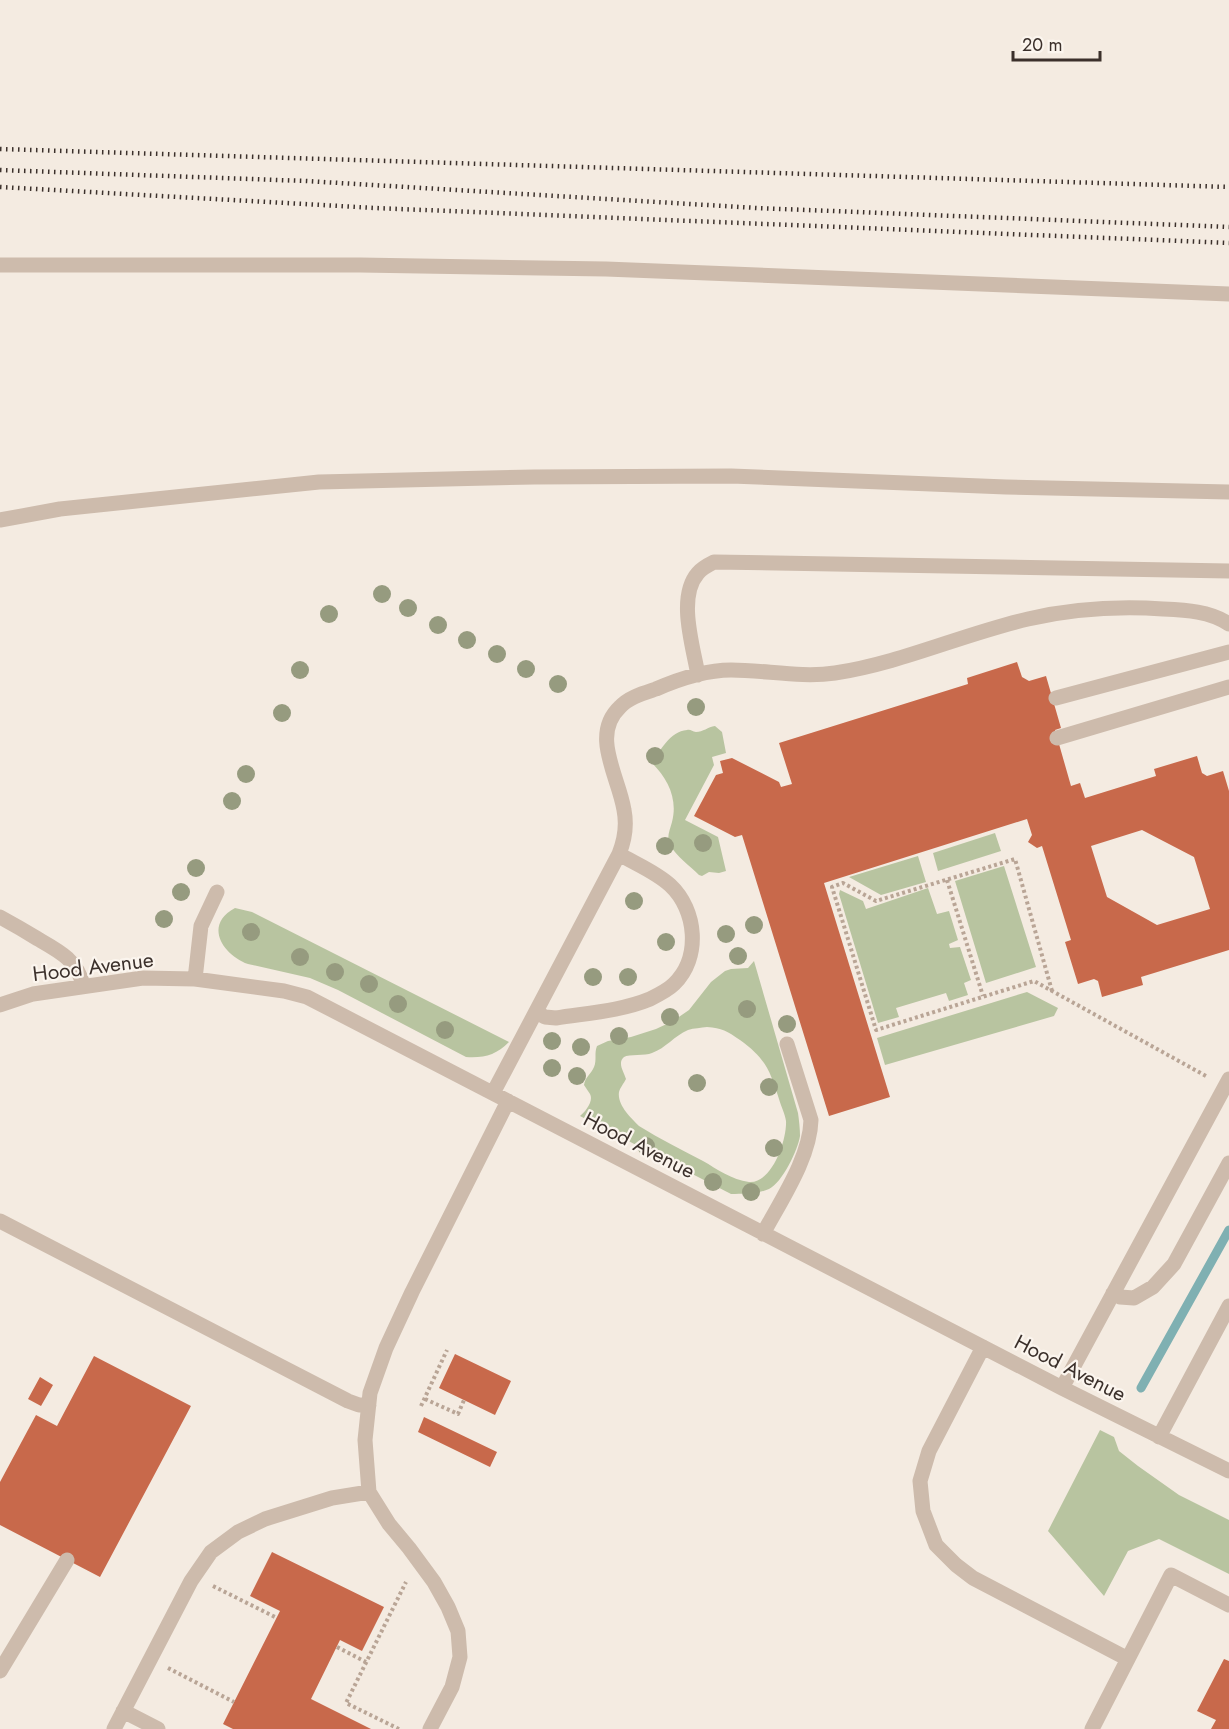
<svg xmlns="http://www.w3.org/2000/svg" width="1229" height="1729" font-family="Jost,sans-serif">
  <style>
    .green { fill: #b8c4a0; fill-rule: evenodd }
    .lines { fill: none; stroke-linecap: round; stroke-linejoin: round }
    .stream { stroke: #7fb0b2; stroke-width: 9 }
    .building { fill: #c8694b; fill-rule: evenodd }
    .path { stroke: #b9a596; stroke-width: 4; stroke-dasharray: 3 3; stroke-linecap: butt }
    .minor { stroke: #cdbbac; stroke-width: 15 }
    .rail { stroke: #3b302b; stroke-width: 4.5; stroke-dasharray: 1.5 4.5; stroke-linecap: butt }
    .tree { fill: #969b7f }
    .labels { text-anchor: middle; stroke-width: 4.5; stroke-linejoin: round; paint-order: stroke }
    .street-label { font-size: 21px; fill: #3b302b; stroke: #fbf5ee }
  </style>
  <rect width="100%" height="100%" fill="#f4ebe1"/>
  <path class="green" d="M715,726l7,6 4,21 -14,4 2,8 -29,55 33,17 8,34 -7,2 -10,-1 -7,4 -3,-1c-9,-9 -23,-19 -29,-30 -4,-8 0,-15 2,-23 6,-23 -4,-43 -20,-59 8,-12 18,-32 35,-33 4,-1 5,2 9,2 7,0 12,-5 19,-6z
    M995,833l6,18 -63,20 -5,-18z
    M918,856l8,26 -45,13 -32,-18z
    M1004,866l32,101 -50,16 -31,-102z
    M928,888l9,26 12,-3 9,29 -9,4 1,4 10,-1 11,33 -7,3 4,12 -19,6 -3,-8 -50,15 3,9 -21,6 -39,-129 1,-4 23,11 3,8z
    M235,908l17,4 257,130c-13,13 -24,16 -43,15l-128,-67 -28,-12 -62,-14c-25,-9 -45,-39 -13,-56z
    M754,961l44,152c1,7 2,16 2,23 -2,14 -18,47 -31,53 -11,5 -26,5 -38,5l-151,-78c5,-4 14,-15 10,-22 -2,-3 -4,-6 -6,-9 1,-8 7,-11 10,-18 3,-7 0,-14 3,-21l11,-5 23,-4 25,-8 17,-8 16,-11 22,-28 14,-11 6,-2 17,-1zM707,1027c15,1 20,4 33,13 25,18 30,30 39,59 2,7 6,15 7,22 1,19 -14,63 -37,61 -17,-2 -32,-13 -46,-21 -21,-11 -43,-22 -64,-35 -8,-8 -22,-21 -20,-34 1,-4 5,-9 7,-13 -2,-7 -9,-16 -2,-22 5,-3 21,-1 28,-4 14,-5 22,-17 36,-23 6,-2 13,-2 19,-3z
    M1027,992l31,16 -4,8 -169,49 -8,-27z
    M1100,1430l14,7 5,14 19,15 41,29 50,25v54l-70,-35 -31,12 -24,45 -56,-65z"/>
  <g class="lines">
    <path class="stream" d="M1141,1388l88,-158"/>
  </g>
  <path class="building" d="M1017,662l5,15 7,4 17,-5 15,52 -6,2 16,56 9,-3 5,15 71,-22 -2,-7 43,-13 5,17 5,3 16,-5 6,20v159l-88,27 2,8 -41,12 -4,-16 -4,-2 -16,5 -13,-42 6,-2 -29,-94 -5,2 -9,-6 4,-7 -5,-16 -203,64 66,214 -61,19 -87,-281 -7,2 -41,-21 22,-41 7,-2 -3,-12 12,-3 47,24 2,5 11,-3 -13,-41 189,-59 -1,-6zM1142,830l52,27 16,52 -53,16 -50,-28 -16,-51z
    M455,1354l56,27 -16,34 -56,-27z
    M94,1356l97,50 -91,171 -100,-52v-43l36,-67 21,11z
    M40,1377l13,8 -12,21 -13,-7z
    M424,1417l73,35 -7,15 -72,-35z
    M272,1552l112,55 -22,44 -22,-11 -29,59 60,30h-138l-10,-5 57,-113 -30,-15z
    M1224,1659l5,2v68h-18l5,-9 -19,-9z"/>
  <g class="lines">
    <path class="path" d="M947,880l36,116
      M1052,991l-37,-132 -139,42 -33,-18 -11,4 44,143 158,-49 172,95
      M425,1399l33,15 6,-14
      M421,1406l26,-56
      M213,1586l64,32
      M337,1647l29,15
      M168,1668l66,34
      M399,1729l-53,-26 60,-121"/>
    <path class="minor" d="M0,265h360l246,4 623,25
      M0,520l60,-11 259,-27 215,-5 197,-1 275,11 223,5
      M698,675c-5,-29 -21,-78 0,-102 4,-5 10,-8 16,-11l515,9
      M1056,698l173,-46
      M1057,738l172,-51
      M0,917c13,7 25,14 38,22 21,12 39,21 45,46
      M195,979l6,-53 16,-34
      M0,1005l33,-11 110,-16 52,1 89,12 23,6 755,391 167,83
      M536,1012l9,5 11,1c31,-5 65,-7 94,-19 8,-4 18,-9 24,-15 27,-26 23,-74 -4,-99 -14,-13 -34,-21 -51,-31
      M493,1093l126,-239c6,-15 8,-29 5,-44 -5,-33 -34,-75 -4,-103 9,-10 24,-14 36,-18 23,-10 50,-19 75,-19 34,0 70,8 104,3 66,-10 128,-39 193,-54 44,-10 90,-13 135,-10 23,1 47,2 66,15
      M0,1221l348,180 11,4h10
      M763,1234c18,-34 47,-76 48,-114l-24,-76
      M1113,1293l7,4 14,1 19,-11 21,-23 55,-101
      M983,1347l-54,104 -9,30 3,30 13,34 20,20 17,13 155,81
      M1062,1388l167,-309
      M1159,1437l70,-131
      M0,1671l67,-111
      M123,1711l35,18
      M114,1729l77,-148 20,-29 27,-20 27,-13 67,-21 37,-6
      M430,1729l22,-42 8,-30 -2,-26 -10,-24 -14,-25 -25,-34 -20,-24 -20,-32 -4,-52 5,-47 16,-45 26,-56 96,-191
      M1092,1729l79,-154 58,30"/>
    <path class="rail" d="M0,149l1229,38
      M0,170l306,11 451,27 472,19
      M0,187l375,21 854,35"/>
  </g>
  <g class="tree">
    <circle cx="382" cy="594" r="9"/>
    <circle cx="408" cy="608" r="9"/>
    <circle cx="329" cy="614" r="9"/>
    <circle cx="438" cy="625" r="9"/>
    <circle cx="467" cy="640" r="9"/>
    <circle cx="497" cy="654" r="9"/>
    <circle cx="526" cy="669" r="9"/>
    <circle cx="300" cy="670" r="9"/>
    <circle cx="558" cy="684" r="9"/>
    <circle cx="696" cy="707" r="9"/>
    <circle cx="282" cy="713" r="9"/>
    <circle cx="655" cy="756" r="9"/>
    <circle cx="246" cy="774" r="9"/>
    <circle cx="232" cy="801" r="9"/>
    <circle cx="703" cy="843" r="9"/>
    <circle cx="665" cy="846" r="9"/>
    <circle cx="196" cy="868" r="9"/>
    <circle cx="181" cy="892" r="9"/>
    <circle cx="634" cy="901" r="9"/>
    <circle cx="164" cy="919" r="9"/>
    <circle cx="754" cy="925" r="9"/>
    <circle cx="251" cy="932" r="9"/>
    <circle cx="726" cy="934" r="9"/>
    <circle cx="666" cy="942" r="9"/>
    <circle cx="738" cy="956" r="9"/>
    <circle cx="300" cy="957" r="9"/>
    <circle cx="335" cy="972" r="9"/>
    <circle cx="593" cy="977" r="9"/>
    <circle cx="628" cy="977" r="9"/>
    <circle cx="369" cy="984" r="9"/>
    <circle cx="398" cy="1004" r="9"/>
    <circle cx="747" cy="1009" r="9"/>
    <circle cx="670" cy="1017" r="9"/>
    <circle cx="787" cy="1024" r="9"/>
    <circle cx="445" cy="1030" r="9"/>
    <circle cx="619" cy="1036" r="9"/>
    <circle cx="552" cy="1041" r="9"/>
    <circle cx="581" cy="1047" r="9"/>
    <circle cx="552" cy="1068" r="9"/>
    <circle cx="577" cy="1076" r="9"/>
    <circle cx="697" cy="1083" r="9"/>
    <circle cx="769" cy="1087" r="9"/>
    <circle cx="646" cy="1146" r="9"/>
    <circle cx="774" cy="1148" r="9"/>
    <circle cx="713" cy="1182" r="9"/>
    <circle cx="751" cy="1192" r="9"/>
  </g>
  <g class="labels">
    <g class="street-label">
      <text transform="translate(93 967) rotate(-7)" y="7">Hood Avenue</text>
      <text transform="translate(639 1145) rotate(27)" y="7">Hood Avenue</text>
      <text transform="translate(1070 1368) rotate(27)" y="7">Hood Avenue</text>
    </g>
  </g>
  <path d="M1013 51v9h87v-9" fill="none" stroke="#3b302b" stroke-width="3"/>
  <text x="1022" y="51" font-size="18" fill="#3b302b" stroke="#fbf5ee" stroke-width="4.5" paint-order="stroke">20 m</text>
</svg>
